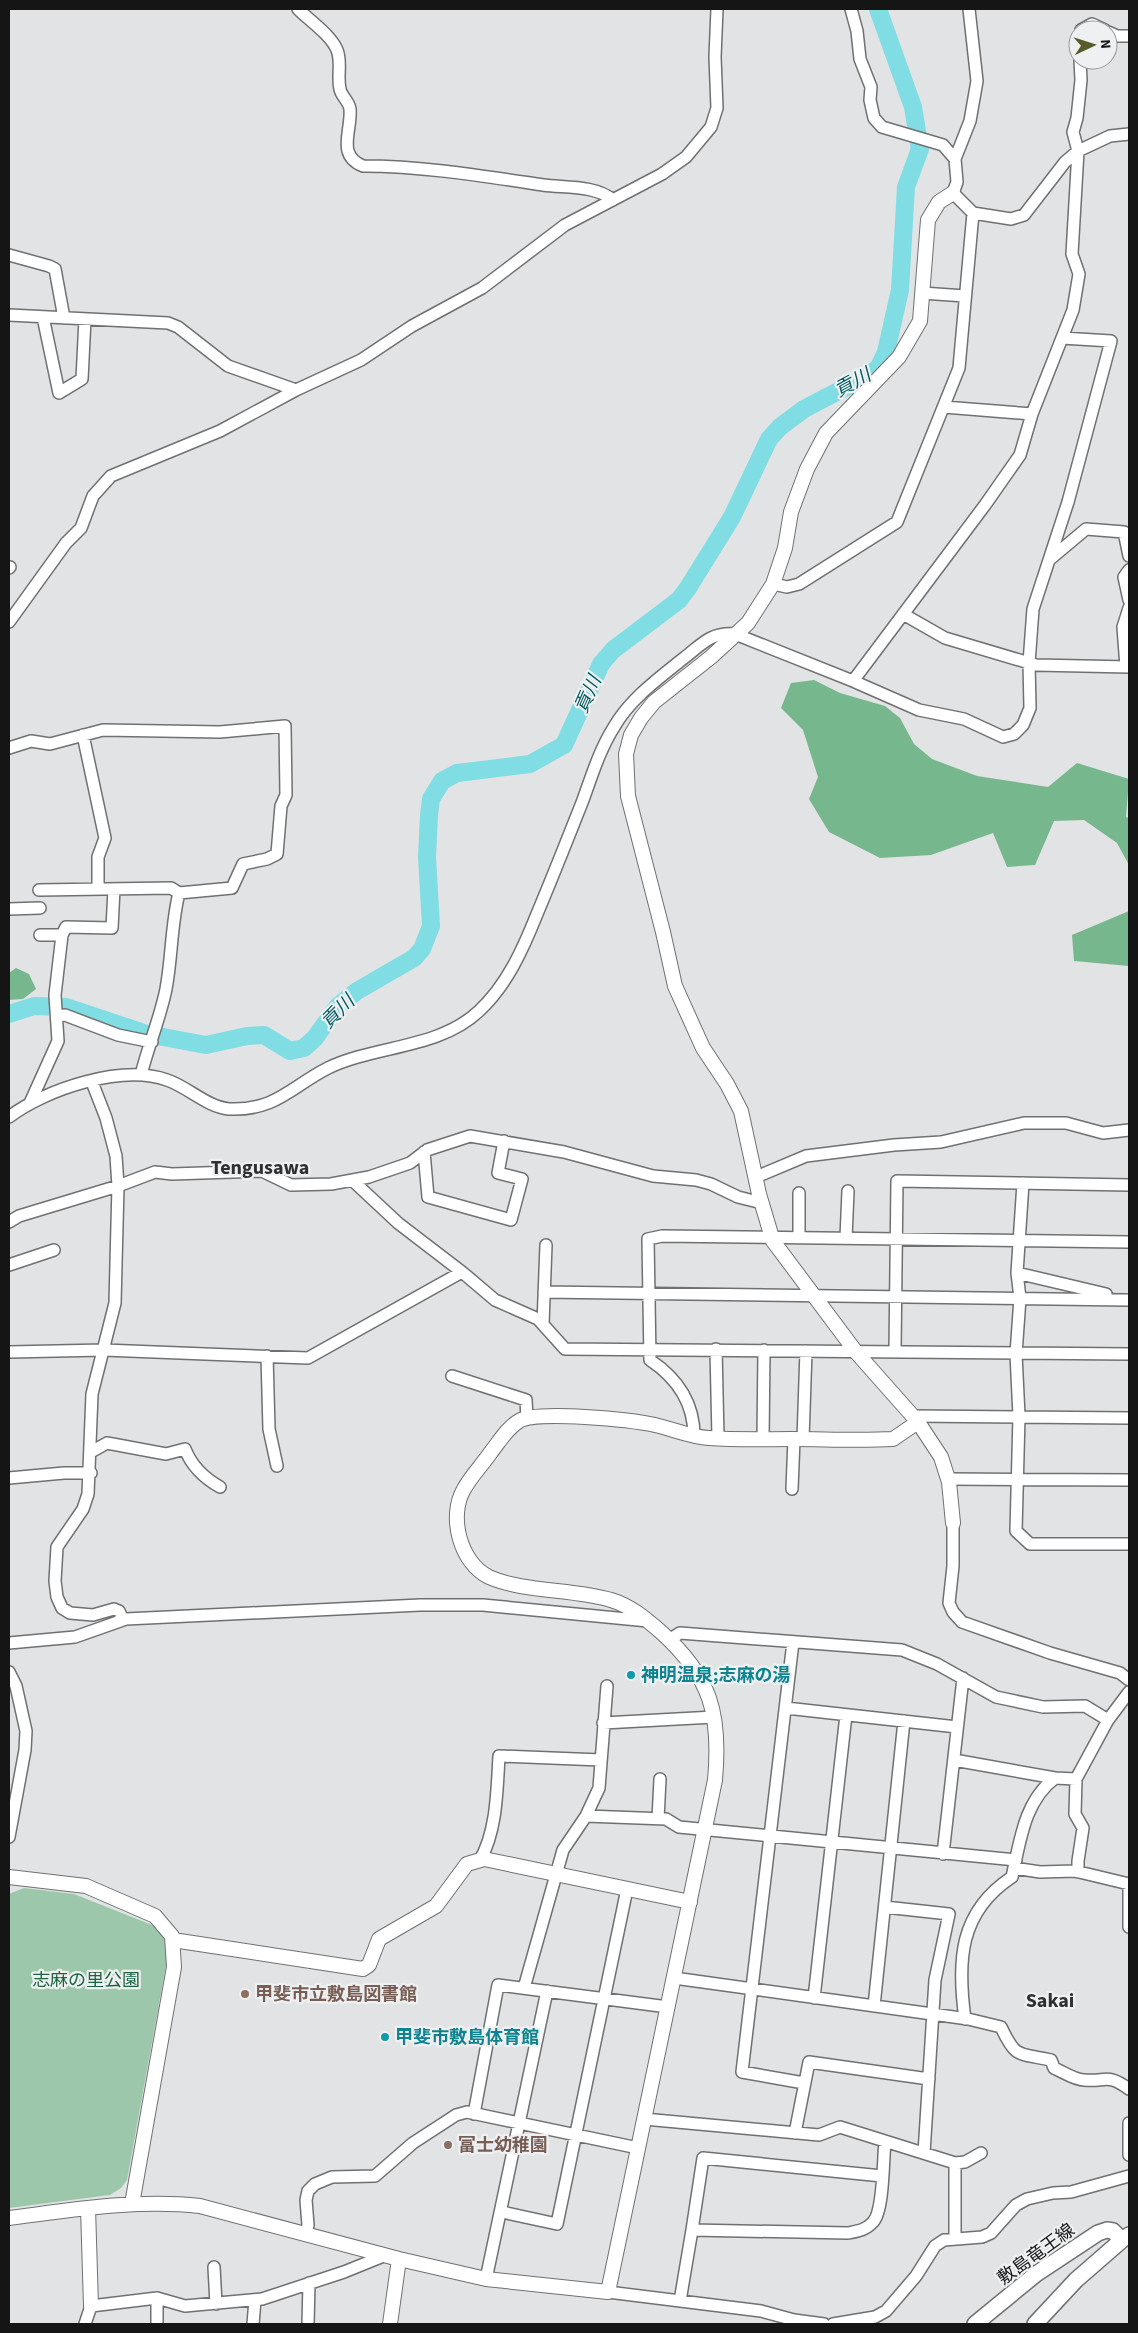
<svg xmlns="http://www.w3.org/2000/svg" width="1138" height="2333" font-family="'Source Sans 3','Noto Sans JP',sans-serif">
  <style>
    .green { fill: #9cc7aa }
    .forest { fill: #77b78d }
    .lines { fill: none; stroke-linecap: round; stroke-linejoin: round }
    .river { stroke: #7fdde3; stroke-width: 18 }
    .minor-casing { stroke: #6f7072; stroke-width: 14 }
    .tertiary-casing { stroke: #6f7072; stroke-width: 16 }
    .secondary-casing { stroke: #6f7072; stroke-width: 18 }
    .minor { stroke: #fff; stroke-width: 11 }
    .tertiary { stroke: #fff; stroke-width: 14 }
    .secondary { stroke: #fff; stroke-width: 15 }
    .culture-dot { fill: #0f9aa8; stroke: #eef0f2; stroke-width: 2 }
    .education-dot { fill: #8d6e63; stroke: #eef0f2; stroke-width: 2 }
    .labels { text-anchor: middle; stroke-width: 4.5; stroke-linejoin: round; paint-order: stroke }
    .culture-label { font-size: 18px; font-weight: bold; fill: #0d838f; stroke: #eef0f2; text-anchor: start }
    .park-label { font-size: 18px; fill: #1c643d; stroke: #eef0f2 }
    .education-label { font-size: 18px; font-weight: bold; fill: #785e54; stroke: #eef0f2; text-anchor: start }
    .street-label { font-size: 18px; fill: #151516; stroke: #eef0f2 }
    .water-label { font-size: 19px; font-style: italic; fill: #025b5f; stroke: #eef0f2 }
    .quarter-label { font-size: 20px; font-weight: bold; fill: #2f3031; stroke: #eef0f2 }
  </style>
  <rect width="100%" height="100%" fill="#e1e3e4"/>
  <path class="green" d="M24,1888l50,6 78,31 12,12 4,17 -41,226 -6,8 -11,7 -101,13v-314z"/>
  <path class="forest" d="M814,680l26,13 45,13 15,12 14,26 18,15 45,17 71,11 29,-24 52,16 -3,38 3,1v47l-12,-22 -33,-23 -30,1 -19,44 -28,2 -14,-34 -62,22 -51,3 -51,-26 -20,-33 9,-22 -15,-47 -22,-22 10,-25z
    M1129,911v55l-55,-5 -2,-26z
    M16,968l13,6 7,15 -13,10 -14,1v-27z"/>
  <g class="lines">
    <path class="river" d="M9,1014l25,-8 32,1 81,27 59,11 41,-9 17,-1 26,16 14,-3 11,-10 23,-32 19,-15 57,-33 8,-9 9,-23 -4,-69 2,-42 2,-16 11,-18 15,-8 73,-9 34,-19 37,-81 12,-14 66,-50 9,-12 44,-71 37,-78 11,-12 24,-18 65,-34 10,-8 7,-15 14,-62 6,-103 14,-38 -7,-42 -35,-98"/>
    <defs>
      <path id="minor" d="M298,9c12,12 33,26 39,41 5,12 0,26 3,39 1,7 9,12 10,20 2,22 -14,46 13,57 60,0 120,10 180,19 22,3 52,0 70,15
        M851,9l6,22 3,28 11,28 -1,13 4,18 8,9 61,18 12,14
        M969,9l8,72 -7,40 -15,38 2,23 -4,11 20,20 38,6 13,-4 41,-53 13,-11 32,-15 19,-2
        M1081,30l11,-6 13,6
        M1108,32l9,4h12
        M9,255l40,11 6,3 9,49
        M922,293l43,3
        M9,315l159,8 10,4 50,39 68,24
        M43,317l16,76 23,-14 3,-60
        M944,407l88,7
        M1049,560l37,-31 38,3 5,24
        M9,568l1,-1
        M1129,570l-5,7 5,23
        M773,584l14,3 12,-3 98,-62 62,-154 14,-155
        M903,614l42,24 91,27 93,2
        M9,622l57,-79 15,-15 12,-32 18,-20 109,-45 76,-41 65,-30 51,-34 70,-38 83,-63 97,-51 24,-17 25,-30 6,-19 -2,-51 2,-48
        M1126,667l-3,-40 6,-19
        M853,681l132,-176 35,-50 12,-41 41,-104 6,-36 -7,-20 6,-103 -5,-19 4,-14 4,-38 -1,-20
        M83,735l22,103 -7,19v32
        M9,748l22,-7 19,3 53,-14 117,2 65,-6 1,69 -5,11 -4,48 -10,5 -24,5 -11,24 -53,5 -8,-5 -132,2
        M9,909l31,-1
        M40,935h22
        M57,1016l8,-1 53,20 34,7
        M141,1075c7,-29 19,-56 25,-86 6,-32 5,-64 13,-96
        M92,1082l14,36 10,38 2,30 -3,117 -23,91 -4,100 -5,15 -26,38 -2,34 2,16 5,11 8,5 23,2 21,-6 5,2 4,9
        M30,1103l28,-62 -3,-46 7,-60 4,-8 46,1 2,-39
        M9,1117c37,-28 113,-53 158,-37 21,7 40,27 62,29 47,2 63,-23 99,-41 48,-23 111,-19 151,-57 28,-26 44,-62 58,-97 16,-38 31,-76 46,-114 9,-25 17,-51 31,-73 16,-28 45,-49 70,-69 18,-14 27,-26 51,-24l118,47 66,29 45,9 39,18 11,-3 9,-9 7,-17 -1,-45 4,-54 35,-107 43,-161 -49,-3
        M424,1152l4,45 83,23 11,-41 -24,-6 6,-32
        M756,1177l50,-21 88,-11 47,-3 83,-19h42l37,10 26,-3
        M352,1180l46,43 64,49 33,28 43,19 27,30 564,5
        M1023,1183l-6,90 3,25 -4,56 3,62 -3,115 14,13h99
        M799,1193v44
        M9,1222l10,-6 99,-30 37,-14 17,2 90,-3 29,14 40,-1 38,-7 41,-14 17,-13 43,-14 94,16 89,24 43,4 15,4 27,13 24,6
        M846,1238l2,-47
        M9,1265l45,-15
        M1017,1273l89,21
        M544,1292l583,8
        M543,1324l3,-79
        M716,1349l2,89
        M895,1351l2,-170 232,4
        M9,1352l95,-2 204,8 154,-86
        M267,1356l2,73 8,37
        M452,1376l74,24 1,18
        M913,1416l216,2
        M694,1436c0,-33 -17,-58 -44,-76l-2,-121 14,-3 467,6
        M763,1439l1,-89
        M803,1439l3,-88
        M91,1452l16,-9 59,11 19,-5c7,18 19,29 35,38
        M9,1478l55,-5h27
        M948,1479l181,1
        M792,1489l2,-50
        M953,1523v43l-4,37 4,9 9,10 88,31 70,20 9,7
        M669,1640l11,-7 222,17 35,14 59,33 47,10 42,-1 23,14
        M793,1642l-51,430 62,11
        M9,1643l66,-6 51,-18 294,-14h63l165,16
        M9,1672l7,14 10,45 -1,19 -16,87
        M786,1708l171,19
        M603,1723l111,-6
        M954,1760l101,18
        M1076,1779l-1,35 8,14 -5,33v11
        M586,1816l80,3 13,8 337,33
        M658,1819l2,-40
        M943,1854l20,-176
        M480,1860c17,-29 17,-71 19,-104l102,4
        M1014,1868l26,4 35,-1 54,13v43
        M885,1907l64,7 -14,66 -11,173
        M674,1978l294,41 33,8c15,32 17,26 50,33l3,8c9,4 21,12 30,12 23,2 23,-7 45,9
        M524,1988l39,-138 23,-34 13,-28 8,-102
        M814,1998l32,-283
        M874,2006l30,-285
        M965,2019c-8,-58 -6,-107 47,-142 8,-35 12,-76 43,-99l21,1 32,-59 21,-28
        M474,2114l24,-129 170,22
        M644,2119l175,16 21,-8 115,36v74
        M1129,2123v32
        M795,2133l14,-71 120,17
        M955,2163l10,-1 16,-9
        M502,2212l55,12 70,-335
        M692,2230l11,-72 179,18
        M306,2234l2,-9 -2,-25 2,-9 7,-7 17,-7 43,-1 38,-33 43,-28 11,-3 171,36
        M214,2267l2,37
        M486,2279l61,-288
        M608,2292l153,19 33,9 30,4
        M680,2301l12,-71 156,3c10,-2 18,-3 25,-11 11,-11 10,-64 12,-81
        M85,2324l6,-18 66,-8 28,8 77,-7 82,-27 42,-17
        M157,2324v-26
        M253,2324l2,-24
        M308,2324l1,-41
        M833,2324l42,-7 11,-6 30,-35 19,-30 9,-6 38,-3 9,-4 25,-28 11,-6 26,-6 18,-1 58,-16"/>
      <path id="tertiary" d="M953,1523l-4,-41 -8,-25 -23,-35 -62,-70 -83,-111 -14,-47 -18,-83 -14,-27 -24,-36 -28,-62 -12,-54 -35,-136 -2,-42 5,-19 10,-17 13,-16 57,-45 37,-34 25,-39 12,-36 6,-36 16,-43 19,-36 73,-76 21,-36 8,-101 11,-18 14,-9
        M9,1877l77,9 69,30 17,20 2,31 -42,237
        M173,1940l190,29 6,-4 10,-26 57,-33 31,-42 17,-5 206,43
        M88,2208l3,98
        M9,2218c63,-8 127,-19 191,-12l199,53 87,20 122,13 107,-512c6,-66 -4,-103 -54,-148 -15,-13 -30,-26 -50,-32 -36,-11 -89,-8 -122,-23 -29,-14 -41,-61 -25,-88 7,-13 19,-25 27,-37 8,-10 16,-24 28,-31 16,-11 114,-1 136,4 18,4 35,12 54,13 27,2 55,1 83,1 33,0 67,2 101,0l25,-17
        M390,2324l9,-65"/>
      <path id="secondary" d="M975,2324l61,-50 62,-41 9,-3 6,1 9,9 7,-5
        M1035,2324l41,-44 46,-40"/>
    </defs>
    <use href="#minor" class="minor-casing"/>
    <use href="#tertiary" class="tertiary-casing"/>
    <use href="#secondary" class="secondary-casing"/>
    <use href="#minor" class="minor"/>
    <use href="#tertiary" class="tertiary"/>
    <use href="#secondary" class="secondary"/>
  </g>
  <g class="culture-dot">
    <circle cx="631" cy="1675" r="5"/>
    <circle cx="385" cy="2037" r="5"/>
  </g>
  <g class="education-dot">
    <circle cx="245" cy="1994" r="5"/>
    <circle cx="448" cy="2145" r="5"/>
  </g>
  <g class="labels">
    <g class="culture-label">
      <text x="641" y="1681">神明温泉;志麻の湯</text>
      <text x="395" y="2043">甲斐市敷島体育館</text>
    </g>
    <g class="park-label">
      <text x="86" y="1986">志麻の里公園</text>
    </g>
    <g class="education-label">
      <text x="255" y="2000">甲斐市立敷島図書館</text>
      <text x="458" y="2151">富士幼稚園</text>
    </g>
    <g class="street-label">
      <text transform="translate(1036 2254) rotate(-36)" y="6">敷島竜王線</text>
    </g>
    <g class="water-label">
      <text transform="translate(852 382) rotate(-29)" y="7">貢川</text>
      <text transform="translate(587 694) rotate(-66)" y="7">貢川</text>
      <text transform="translate(337 1011) rotate(-45)" y="7">貢川</text>
    </g>
    <g class="quarter-label">
      <text x="260" y="1174">Tengusawa</text>
      <text x="1050" y="2007">Sakai</text>
    </g>
  </g>
  <rect width="1138" height="2333" fill="none" stroke="#151516" stroke-width="20"/>
  <g transform="translate(1093 45) rotate(86)"><circle r="24" fill="#eef0f2" stroke="#97989a"/>
  <path d="M0-4L9 19L0 12L-9 19Z" fill="#585c2a"/>
  <text y="-8" font-size="14" font-weight="bold" text-anchor="middle" fill="#151516">N</text>
  </g>
</svg>
